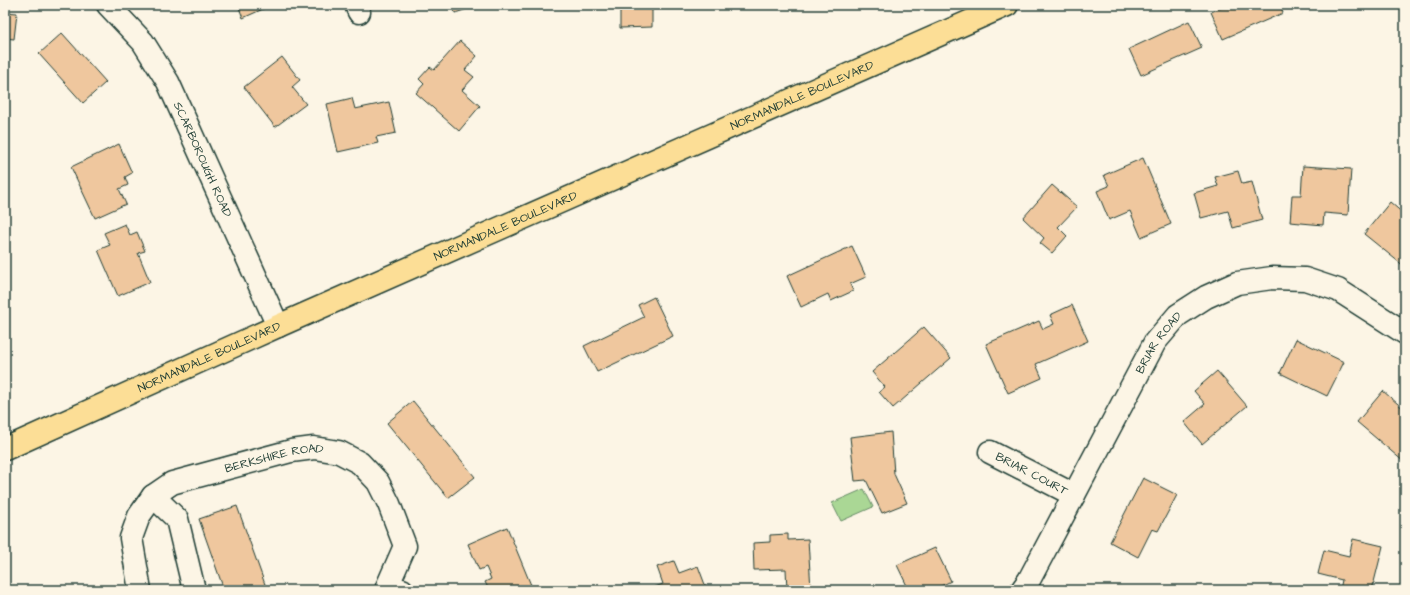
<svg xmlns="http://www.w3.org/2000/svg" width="1410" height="595" font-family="'Architects Daughter',sans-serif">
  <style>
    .green { fill: #aad795; stroke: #648a64 }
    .building { fill: #efc79e; stroke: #1f3d34 }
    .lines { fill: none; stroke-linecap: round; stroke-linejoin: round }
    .minor-casing { stroke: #1f3d34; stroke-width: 25 }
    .major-casing { stroke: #1f3d34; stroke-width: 25 }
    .minor { stroke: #fcf5e5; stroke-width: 22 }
    .major { stroke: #fcde96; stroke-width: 22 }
    .labels { text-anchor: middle; stroke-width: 3.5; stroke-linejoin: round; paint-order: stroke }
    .street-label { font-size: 12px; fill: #1f3d34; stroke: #fcf5e5 }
  </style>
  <rect width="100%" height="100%" fill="#fcf5e5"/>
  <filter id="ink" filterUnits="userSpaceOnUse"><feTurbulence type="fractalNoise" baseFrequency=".025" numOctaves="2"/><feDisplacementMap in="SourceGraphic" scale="8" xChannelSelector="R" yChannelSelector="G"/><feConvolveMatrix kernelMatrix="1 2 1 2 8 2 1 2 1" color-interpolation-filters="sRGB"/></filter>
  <g filter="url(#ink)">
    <path class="green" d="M864,489l9,18 -32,14 -9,-18z"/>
    <path class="building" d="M238,5h34l-29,13z
      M452,5h28l-25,8z
      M620,5h32v22l-32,1z
      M1228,5h52l3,8 -60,26 -12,-27z
      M5,12l12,1 -3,26 -9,-1z
      M1189,21l13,27 -61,27 -12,-26z
      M62,33l44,49 -23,21 -44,-49z
      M460,41l17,15 -12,14 9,7 -12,13 18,16 -21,25 -43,-38 8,-9 -5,-5 11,-12 4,3z
      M282,57l18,23 -8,7 14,17 -31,23 -31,-40z
      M352,98l3,11 34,-7 7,31 -20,4 2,6 -40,9 -11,-48z
      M119,144l13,29 -7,4 3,8 -9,4 7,15 -31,14 -24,-51z
      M1143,158l28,66 -30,13 -11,-26 -21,9 -12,-29 12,-5 -5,-11z
      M1303,166l48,3 -3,46 -24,-2 -1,12 -33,-3 2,-27h9z
      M1238,171l4,13 10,-2 10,38 -29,8 -5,-17 -27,7 -7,-25 24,-7 -3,-9z
      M1052,185l25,22 -19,20 9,9 -15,17 -12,-10 4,-5 -21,-20z
      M1390,202l15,13v52l-41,-33z
      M125,224l5,11 7,-3 8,19 -7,2 12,29 -32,14 -20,-46 12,-5 -6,-12z
      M852,246l14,31 -16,7 3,7 -22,10 -3,-7 -27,13 -14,-31z
      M654,297l19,39 -76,36 -13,-26 60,-29 -6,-12z
      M1072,305l16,36 -52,23 6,14 -34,15 -22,-49 53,-23 4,8 11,-5 -4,-9z
      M924,327l27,31 -58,50 -14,-16 6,-5 -13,-15z
      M1296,339l48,23 -17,34 -47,-23z
      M1217,371l30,35 -45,38 -18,-22 21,-18 -11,-13z
      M1383,391l22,19 -1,52 -47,-40z
      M413,401l62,76 -27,21 -61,-75z
      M891,432l3,42 13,29 -25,10 -16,-33 -11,1 -5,-44z
      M1143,478l34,17 -19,36 -6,-2 -14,28 -28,-15z
      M237,506l30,84h-43l-25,-71z
      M507,527l26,63h-44l-4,-8 6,-3 -5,-12 -7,3 -11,-26z
      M788,534v6l20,-1 3,51h-24l-1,-21 -32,1 -1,-27 17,-1v-7z
      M1353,539l30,7 -11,44h-32l2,-10 -24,-6 6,-24 25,6z
      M935,548l16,33 -12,6 1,3h-31l-12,-25z
      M674,561l5,12 19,-7 9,24h-60l16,-6 -6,-17z"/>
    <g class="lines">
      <defs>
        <g id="minor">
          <path id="s1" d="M108,5l35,37 25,40 110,244"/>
          <path d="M356,5l3,7"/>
          <path id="s2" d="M990,452l84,43"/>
          <path d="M153,496l24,23 17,71"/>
          <path id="s3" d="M140,590l-9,-52 8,-22 14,-20 19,-13 119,-32 23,-3 25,4 21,11 18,19 11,22 16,42 -18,41 15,3"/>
          <path id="s4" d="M1022,590l7,-10 126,-238 23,-27 28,-18 31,-14 35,-5 33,1 33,11 67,43"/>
        </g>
        <g id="major">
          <path id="s5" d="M5,449l273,-123 729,-321"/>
        </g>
      </defs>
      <use href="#minor" class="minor-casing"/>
      <use href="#major" class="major-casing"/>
      <use href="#minor" class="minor"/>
      <use href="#major" class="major"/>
    </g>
  </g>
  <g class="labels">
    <g class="street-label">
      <text dy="4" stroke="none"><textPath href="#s5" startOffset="872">NORMANDALE BOULEVARD</textPath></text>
      <text dy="4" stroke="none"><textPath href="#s1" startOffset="183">SCARBOROUGH ROAD</textPath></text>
      <text dy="4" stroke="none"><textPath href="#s5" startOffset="548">NORMANDALE BOULEVARD</textPath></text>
      <text dy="4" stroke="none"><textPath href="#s4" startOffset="283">BRIAR ROAD</textPath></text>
      <text dy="4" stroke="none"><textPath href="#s5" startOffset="224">NORMANDALE BOULEVARD</textPath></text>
      <text dy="4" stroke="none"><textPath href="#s3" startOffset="229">BERKSHIRE ROAD</textPath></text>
      <text dy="4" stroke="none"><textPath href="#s2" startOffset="47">BRIAR COURT</textPath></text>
    </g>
  </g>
  <rect width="1410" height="595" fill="none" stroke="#fcf5e5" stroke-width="20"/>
  <rect x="10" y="10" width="1390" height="575" fill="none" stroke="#1f3d34" stroke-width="1.5" filter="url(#ink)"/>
</svg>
